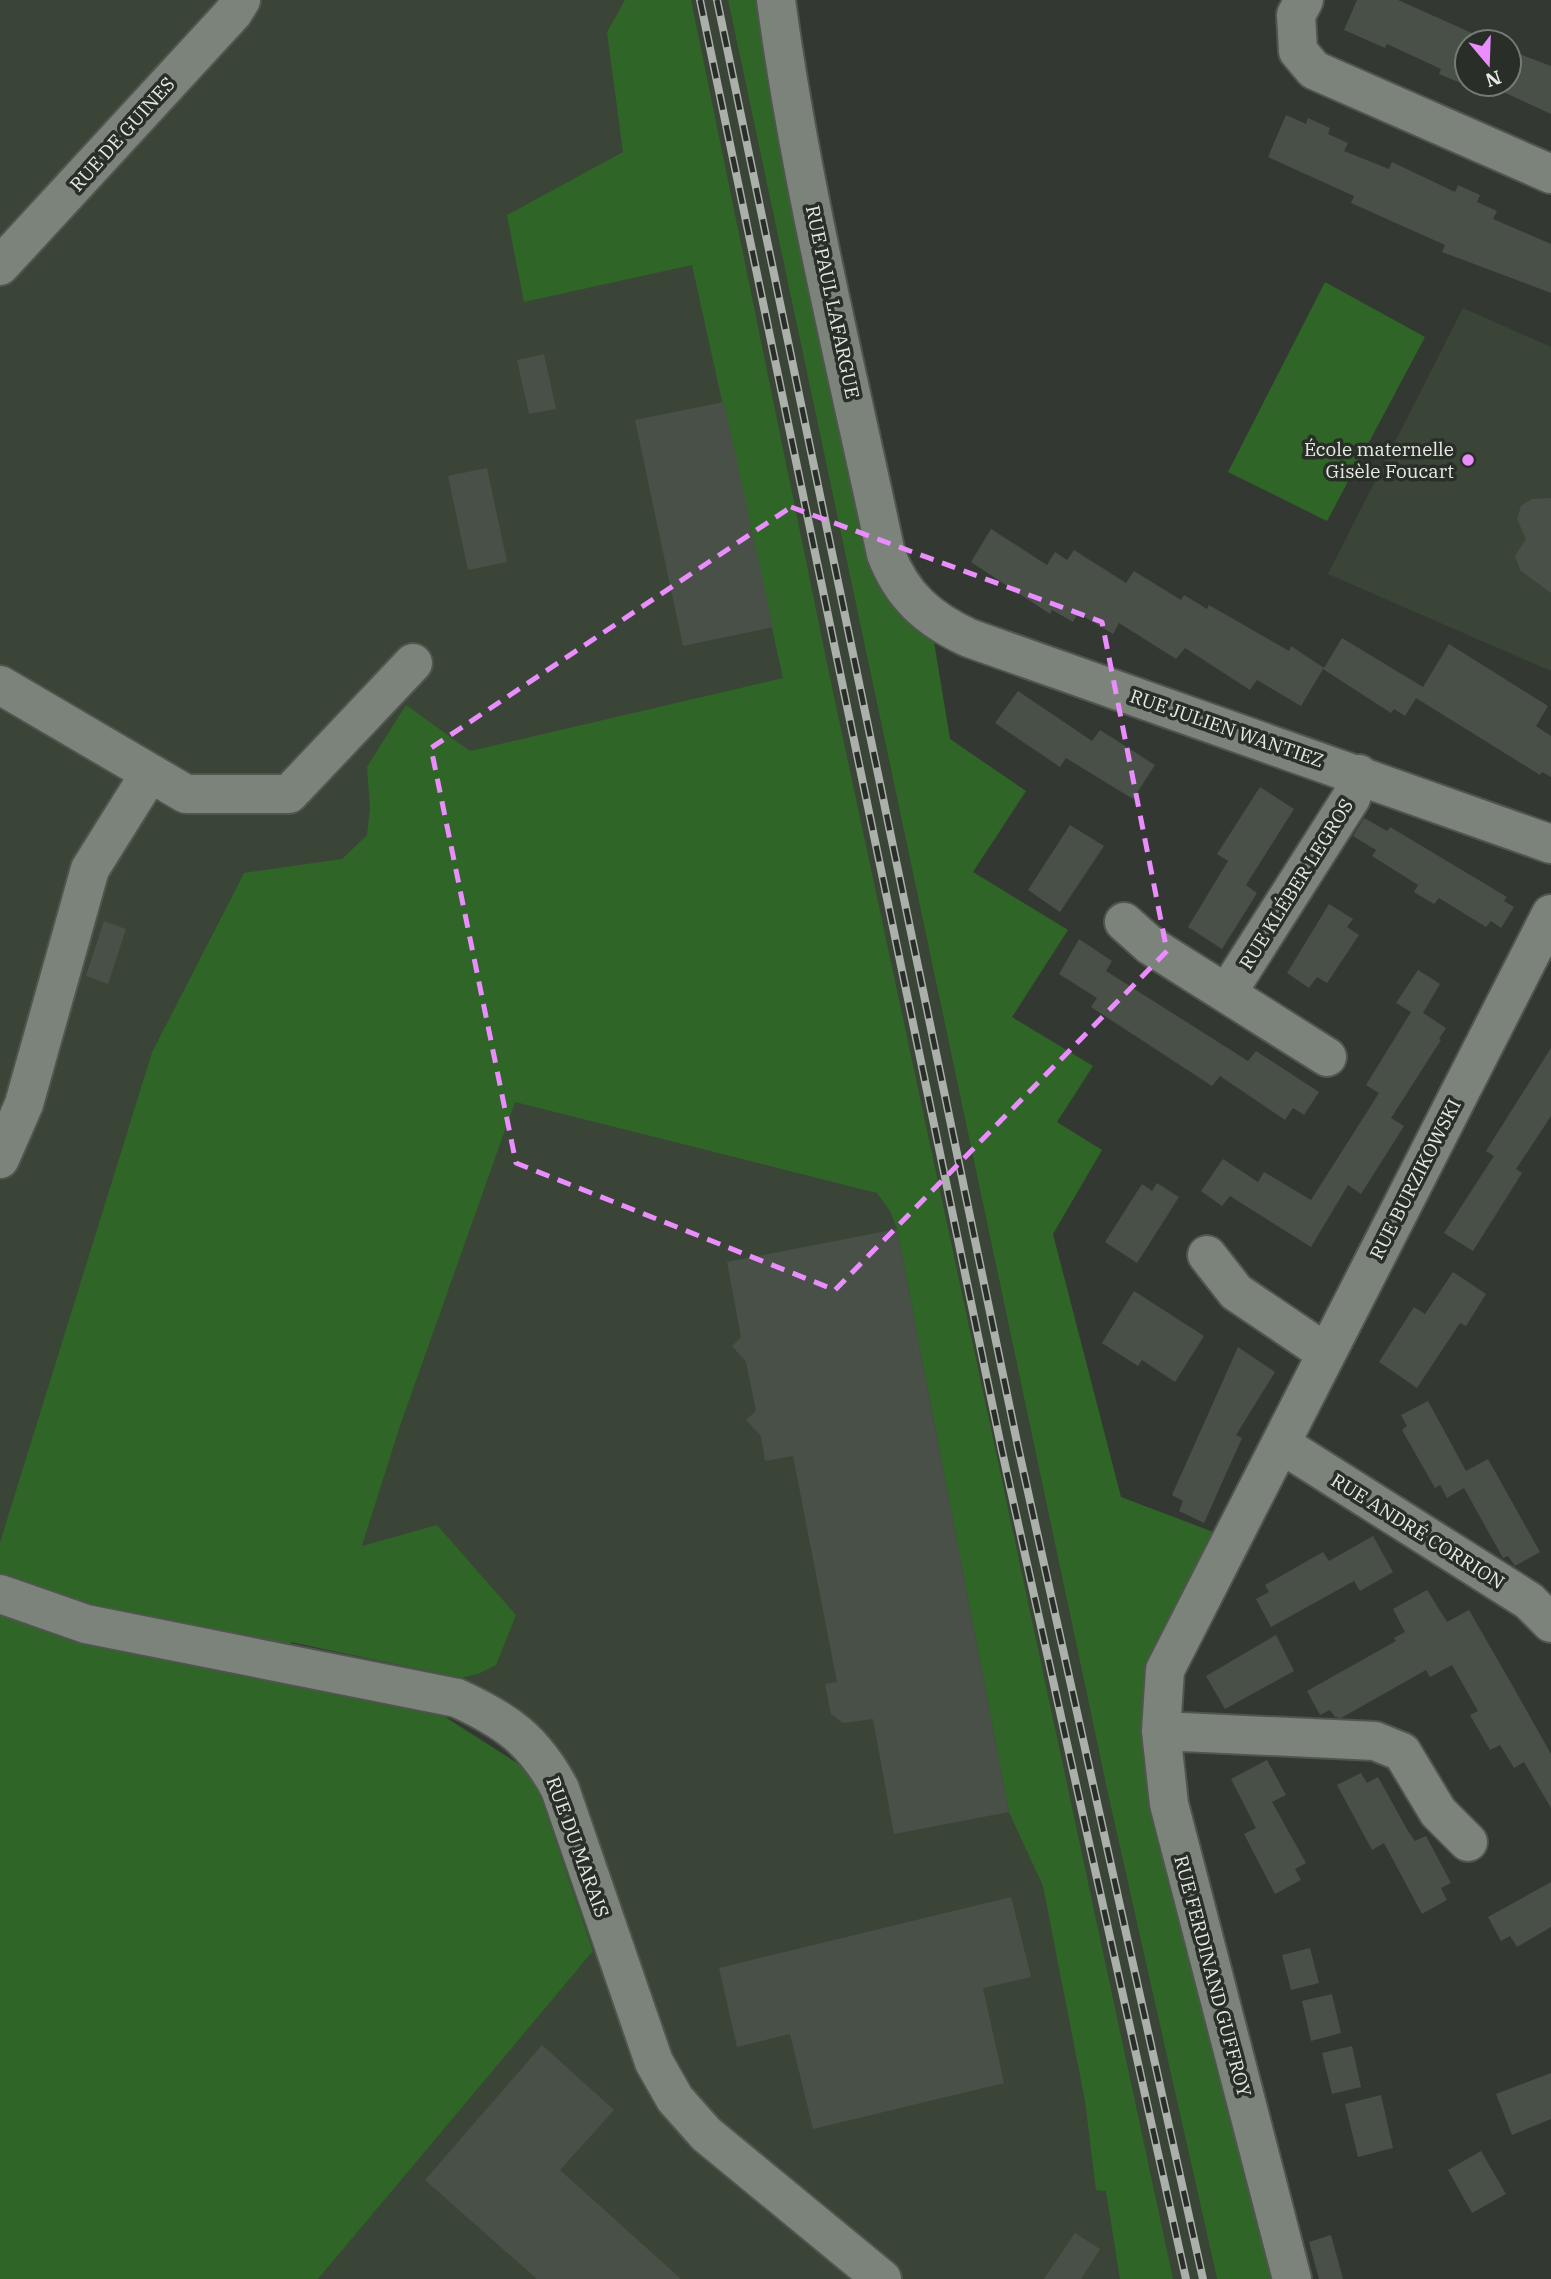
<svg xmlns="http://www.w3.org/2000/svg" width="1551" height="2279" font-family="'IBM Plex Serif',serif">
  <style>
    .built { fill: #3a4538 }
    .green { fill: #2f6526 }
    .building { fill: #495048 }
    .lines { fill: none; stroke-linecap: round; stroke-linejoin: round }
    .minor-casing { stroke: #50554f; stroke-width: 42 }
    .minor { stroke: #7c837b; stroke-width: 38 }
    .rail-casing { stroke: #abb0aa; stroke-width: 8 }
    .rail { stroke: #292f28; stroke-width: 5; stroke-dasharray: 16; stroke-linecap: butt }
    .marked { fill: none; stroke: #ea8dfd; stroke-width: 5; stroke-dasharray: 14 9; stroke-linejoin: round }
    .poi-dot { fill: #ea8dfd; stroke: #292f28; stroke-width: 2.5 }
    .labels { text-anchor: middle; stroke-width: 7; stroke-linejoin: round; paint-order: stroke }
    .street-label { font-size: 19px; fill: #e6eae5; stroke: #292f28 }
    .poi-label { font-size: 19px; fill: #e6eae5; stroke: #292f28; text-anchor: end }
  </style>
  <rect width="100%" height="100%" fill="#333932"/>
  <path class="built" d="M0,0h728l380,1794 109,485h-899l176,-212 99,-116 25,-22 -87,-202 -71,-49 -170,-36 72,-96 39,-123 -157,-550 -92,179 -152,490z
    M1463,308l88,39v324l-223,-97z"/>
  <path class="green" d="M625,0h66l138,673 344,1606h-53l-14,-88 -10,-1 -11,-89 -42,-215 -34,-74 -112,-583 -7,-18 -13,-18 -362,-91 -114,321 -39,123 75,-21 79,90 -20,50 -18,9 -17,4 -170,-36 -12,39 160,32 86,55 14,24 54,159 -275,328h-318v-737l152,-490 92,-179 98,-14 25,-24 3,-27 -3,-41 39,-62 64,46 313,-73 -91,-413 -168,37 -17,-87 116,-63 -16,-120z
    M728,0h31l151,623 24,19 16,97 76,52 -53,81 95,58 -56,87 81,49 -36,56 45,28 -49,84 68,263 95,36 -61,116 119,630h-57l-109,-485z
    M1325,282l100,55 -98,184 -99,-49z"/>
  <path class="building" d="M1357,0h41l94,42h-25v38l-4,4 -24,-10 2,-5 -54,-25 -2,4 -41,-18z
    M1509,50l42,16v48l-65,-30 -2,4 -8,-4h33z
    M1286,115l20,9 2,-6 22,10 -2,6 20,9 -4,8 45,18 3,-7 63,30 3,-7 22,10 -3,7 20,9 -4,8 58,25v49l-109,-41 3,-7 -94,-42 3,-7 -86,-39z
    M544,354l12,55 -27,5 -12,-54z
    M724,402l49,225 -90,19 -48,-226z
    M487,468l20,94 -39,8 -20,-94z
    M1551,498v95l-31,-23 -5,-14 11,-17 -9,-20 4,-13 11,-7z
    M991,529l56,36 8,-13 12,8 7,-10 52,33 8,-12 47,29 3,-5 23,14 2,-4 80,46 2,-5 33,22 18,-30 81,49 26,-43 99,62 -12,20 15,10v41l-9,-5 -2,3 -124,-77 -11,18 -11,-7 -3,4 -68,-44 -22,37 -44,-26 -7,10 -65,-42 -9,11 -57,-36 -6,11 -35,-21 -5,9 -21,-12 -2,4 -79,-52z
    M1018,691l74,50 8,-11 55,35 -22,34 -67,-41 -6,9 -65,-44z
    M1260,787l34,22 -48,76 11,8 -35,56 -34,-22 40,-66 -11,-7z
    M1364,818l23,13 3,-4 117,70 -3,4 10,6 -13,21 -10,-7 -5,6 -47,-29 -5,6 -20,-12 4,-7 -46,-29 4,-6 -23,-14z
    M1070,825l34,21 -44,66 -32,-22z
    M1329,904l24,15 -6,8 12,8 -32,48 -10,-6 -8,11 -22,-15z
    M104,921l22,8 -18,55 -22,-8z
    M1079,939l33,22 -6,10 142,90 8,-10 63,41 -15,23 -11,-7 -8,12 -65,-44 -8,10 -121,-79 6,-9 -38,-24z
    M1418,970l22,14 -17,29 23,15 -7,11 2,1 -50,78 13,8 -43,68 -13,-9 -37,62 -81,-51 -8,10 -21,-15 22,-32 35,23 6,-10 47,28 68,-107 -13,-8 45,-73 -15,-9z
    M1551,1048v68l-35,53 6,4 -49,78 -29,-18 50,-77 -8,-5z
    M1157,1183l22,14 -42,66 -32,-21 37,-58 10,7z
    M897,1229l112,583 -115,22 -21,-115 -30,4 -12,-9 -6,-30 12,-2 -44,-226 -28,5 -4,-25 -15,-16 10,-9 -10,-49 -14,-16 9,-9 -14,-75z
    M1453,1272l33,22 -20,32 -6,-3 -43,65 -38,-26 35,-55 11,7z
    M1134,1291l70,45 -29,46 -33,-22 -4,6 -36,-23z
    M1238,1347l37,25 -39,63 6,3 -38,85 -25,-12 4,-10 -11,-6z
    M1428,1401l38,70 22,-12 52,93 -25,14 -7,-10 -5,2 -39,-70 -17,10 -7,-13 -5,3 -33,-58 5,-4 -6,-11z
    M1373,1536l20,36 -33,19 -6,-10 -83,46 -15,-28 13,-7 -4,-7 58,-33 6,9z
    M1427,1590l20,32 22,-12 46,80 36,64v54l-27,-46 -10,6 -14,-23 -10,5 -20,-35 8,-4 -26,-46 -22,12 -4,-7 -85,48 -6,-1 -5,-7 -10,5 -13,-24 89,-50 -2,-3 11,-6 -12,-23z
    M1276,1635l18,36 -69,38 -19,-33z
    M1267,1760l19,35 -14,7 34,61 -11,6 6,11 -26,14 -31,-60 12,-6 -25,-49z
    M1361,1773l6,10 11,-6 30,54 7,10 11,-5 25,47 -10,5 6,12 -25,14 -38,-71 -12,7 -35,-65z
    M1551,1882v45l-34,20 -7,-11 -9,5 -13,-24z
    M1011,1897l20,80 -48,11 21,95 -191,46 -23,-95 -53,13 -18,-79z
    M1310,1948l9,35 -28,7 -9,-35z
    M1332,1994l9,39 -30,8 -9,-40z
    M542,2045l72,65 -54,60 121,109h-144l-112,-99z
    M1352,2046l9,41 -29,7 -10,-41z
    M1551,2073v46l-39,16 -16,-41z
    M1381,2095l12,53 -35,9 -13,-53z
    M1481,2151l25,43 -34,19 -24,-43z
    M1075,2233l25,16 -19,30h-37z
    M1331,2235l12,44h-24l-10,-37z"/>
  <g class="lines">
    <defs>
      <path id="minor" d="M776,0c25,186 71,370 110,554 16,42 42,65 83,84l582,206
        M1304,0l-8,15 2,36 16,19 237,104
        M0,266l233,-253 8,-13
        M0,685l186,109h103l124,-131
        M1124,922l27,24 176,111
        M1227,993l124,-195 8,-24
        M0,1159l24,-55 66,-235 60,-96
        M1207,1255l29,37 90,61
        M1281,1444l248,157 22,22
        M0,1594l86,30 371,74c50,23 77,42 103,91l94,273 21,37 31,35 176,145
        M1161,1731l214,10 27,11 36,60 30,30
        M1292,2279l-123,-475 -8,-73 4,-61 386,-756"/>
    </defs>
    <use href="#minor" class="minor-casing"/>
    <use href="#minor" class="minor"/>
    <defs>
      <path id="rail" d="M700,0l302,1451 184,828
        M717,0l301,1447 185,832"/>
    </defs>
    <use href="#rail" class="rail-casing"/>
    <use href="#rail" class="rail"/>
  </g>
  <path class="marked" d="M791,507l311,115 65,329 -332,339 -319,-127 -85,-415z"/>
  <circle class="poi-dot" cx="1468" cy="460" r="7"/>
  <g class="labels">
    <g class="street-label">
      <text transform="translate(122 134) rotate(-48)" y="7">RUE DE GUINES</text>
      <text transform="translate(833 302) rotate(78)" y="7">RUE PAUL LAFARGUE</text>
      <text transform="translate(1227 728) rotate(19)" y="7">RUE JULIEN WANTIEZ</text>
      <text transform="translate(1296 884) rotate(-58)" y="7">RUE KLÉBER LEGROS</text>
      <text transform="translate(1415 1179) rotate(-63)" y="7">RUE BURZIKOWSKI</text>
      <text transform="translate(1418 1531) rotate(32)" y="7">RUE ANDRÉ CORRION</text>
      <text transform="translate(578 1847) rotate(70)" y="7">RUE DU MARAIS</text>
      <text transform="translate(1213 1976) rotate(75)" y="7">RUE FERDINAND GUFFROY</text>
    </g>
    <g class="poi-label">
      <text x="1454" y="456">École maternelle<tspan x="1454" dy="22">Gisèle Foucart</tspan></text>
    </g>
  </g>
  <g transform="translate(1488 63) rotate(161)"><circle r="33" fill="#292f28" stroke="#757a74" stroke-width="2"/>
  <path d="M0-5L12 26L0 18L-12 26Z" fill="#ea8dfd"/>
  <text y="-10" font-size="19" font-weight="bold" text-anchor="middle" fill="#e6eae5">N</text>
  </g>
</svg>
